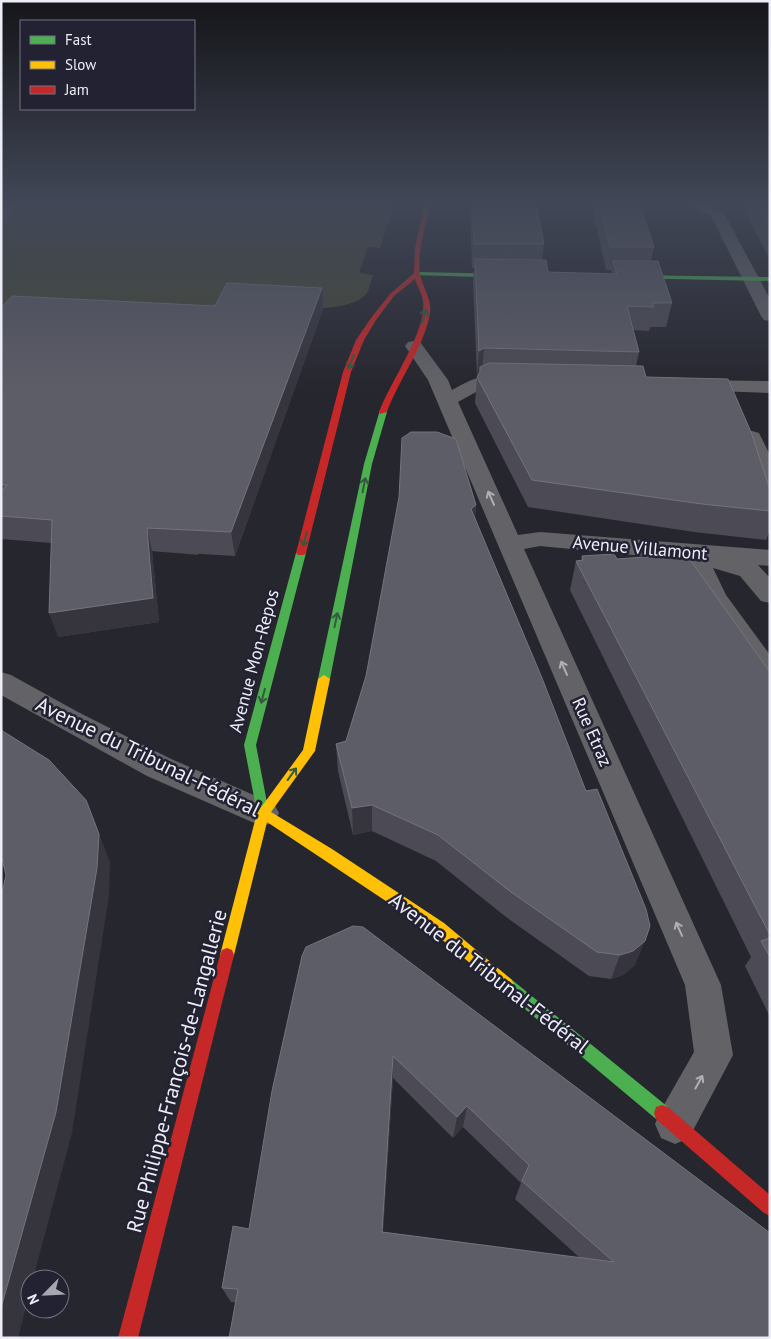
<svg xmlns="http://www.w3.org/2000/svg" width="771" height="1339" font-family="'PT Sans',sans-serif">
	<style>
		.green { fill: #454938 }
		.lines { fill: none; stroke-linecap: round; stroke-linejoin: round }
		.street { fill: #636367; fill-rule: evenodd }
		.fast { fill: #4caf50; fill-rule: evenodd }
		.slow { fill: #ffc107; fill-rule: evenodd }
		.jam { fill: #c62828; fill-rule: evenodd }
		.wall { fill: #4c4b55; fill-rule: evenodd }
		.shaded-wall { fill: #36353e }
		.building { fill: #5d5d67; stroke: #74737e; fill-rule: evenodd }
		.oneway { stroke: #335a3e }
		.oneway2 { stroke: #afafb7 }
		.labels { text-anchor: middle; stroke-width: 5; stroke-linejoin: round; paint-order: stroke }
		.street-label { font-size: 18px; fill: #ededf8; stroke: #232232 }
		.near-street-label { font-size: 21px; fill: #ededf8; stroke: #232232 }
	</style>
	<rect width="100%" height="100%" fill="#26262e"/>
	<path class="green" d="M1 202H395L380 248 368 247 359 273 373 275C371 280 370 288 367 293 349 318 258 306 230 304L208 531 198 555 1 538Z"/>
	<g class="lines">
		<g class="street">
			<path d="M7 202H21L6 222 1 223V209Z"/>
			<path d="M691 202C703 202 716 204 724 213L770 299V321L764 320 761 316 711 216 694 208Z"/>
			<path d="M414 341 420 342 448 380 452 390C477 376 491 371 520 378L523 382 520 386 513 388 485 387 458 402 518 535 540 532 770 550V566L758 565 770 578V603L761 601 740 576 713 568 726 595 770 655V686L760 683 702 598 685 560 540 546 524 549 721 985 733 1055 689 1138 675 1144 661 1138 655 1124 661 1110 694 1052 685 985 428 380 405 346 408 342Z"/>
			<path d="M694 380 770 381V393L687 390 684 386 687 382Z"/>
			<path d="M752 431 759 433 770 455V490L762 488 759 483 742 437 745 433Z"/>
			<path d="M1 672 11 675 78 712 169 758 274 804 279 813 274 822 263 826 252 822 147 776 1 695Z"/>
		</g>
		<g class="fast">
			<path d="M417 272 510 274 513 276 510 278 415 275V273Z"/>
			<path d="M626 275 770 277V281L624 278V276Z"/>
			<path d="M380 410 387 412 372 464 330 679 324 683 318 679 364 464Z"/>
			<path d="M301 550 306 553 256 745 269 813 268 817 263 818 258 817 257 813 244 745 296 553Z"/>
			<path d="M506 977 511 979 668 1107 670 1113 668 1119 662 1121 656 1119 501 989 498 984 501 979Z"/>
		</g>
		<path class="slow" d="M324 675 330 679 315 751 271 812 332 849 444 923 511 979 514 984 511 989 506 991 501 989 434 933 267 822 234 955 232 960 227 962 222 960 220 955 257 813 303 750 318 679Z"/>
		<g class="jam">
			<path d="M425 202H431C426 225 417 250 420 274 423 289 432 298 430 314 423 349 399 379 387 412L380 414 379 412C390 382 427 331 423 301 422 293 417 286 415 279L394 296 376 320 364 340 351 372 306 553 304 555H298L296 553 343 372 356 340 371 318 390 294 414 273 415 248Z"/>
			<path d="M227 948 232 950 234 955 138 1338H118L220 955 222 950Z"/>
			<path d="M662 1105 668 1107 770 1195V1216L764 1213 656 1119 654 1113 656 1107Z"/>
		</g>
	</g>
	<g class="wall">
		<path d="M470 202H536L544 244 542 260 548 272 611 274 612 270H606L591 202H639L654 247 651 261 672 303 666 327H650L649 331 633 330 639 352 636 366 646 377 770 490V530L766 540 694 532 528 507 475 403 477 377 478 375 477 376 473 282 474 268H472Z"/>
		<path d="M740 202H770V260Z"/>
		<path d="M322 288 323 309 235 556 152 551 159 622 58 637 52 543 1 539V308L215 306Z"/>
		<path d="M476 505 475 517 635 965 623 975 611 979 589 976 506 917 436 861 372 831 353 835 338 771 336 744 346 741 366 676Z"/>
		<path d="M582 556 617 559 770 672V1017L745 966 751 957 570 590 576 561H581Z"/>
		<path d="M302 956 770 1338 231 1302 222 1288 249 1229ZM393 1078 453 1138 463 1127 521 1183 515 1199 580 1258 383 1232Z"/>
	</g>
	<g class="shaded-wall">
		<path d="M322 288 323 309 235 556 231 532Z"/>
		<path d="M484 348 482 373 480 367 479 375 477 376 479 351Z"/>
		<path d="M476 505 473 532 471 509Z"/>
		<path d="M147 528 152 551 159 622 58 637 49 613Z"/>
		<path d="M86 800 110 862 109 896 72 1133 33 1279H30V1292L18 1338H1V1308Z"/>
		<path d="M372 805V831L353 835 352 808Z"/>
		<path d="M645 941 635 965 623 975 611 979 620 955Z"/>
		<path d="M393 1056V1078L382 1248V1232Z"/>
		<path d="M467 1106 463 1127 453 1138 457 1117Z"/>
	</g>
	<g class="building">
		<path d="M472 202H536L544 244H474Z"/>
		<path d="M599 202H639L654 247H610Z"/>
		<path d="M757 202H770V225Z"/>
		<path d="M475 259 546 260 548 272 617 274 613 261H658L672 303H652L654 307 627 306 639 352 484 348 479 351Z"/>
		<path d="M227 283 322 288 231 532 147 528 153 598 49 613 52 520 1 516V492L7 485H1V308L12 296 215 306Z"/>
		<path d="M489 363 643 366 646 377 728 379 751 432 770 490V511L702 504 532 480 477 377 480 372V367Z"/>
		<path d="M411 432H437L456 439 476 505 471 509 542 678 586 791 597 789 646 909 650 926 645 941 633 951 620 955 597 952 511 892 438 835 372 805 352 808 336 744 346 741 366 676 399 497 402 438Z"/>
		<path d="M614 554 617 559 686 554 770 672V935L576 561 583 560 582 556Z"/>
		<path d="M1 730 49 760 86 800 99 834 97 868 56 1112 1 1308V898L6 875 1 855Z"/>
		<path d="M353 926 363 927 770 1233V1338H229L238 1289 222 1288 233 1226 249 1229 272 1091 302 956 306 947ZM393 1056 457 1117 467 1106 529 1165 522 1181 614 1262 382 1232Z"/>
		<path d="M770 938V957L761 941Z"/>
	</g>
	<defs><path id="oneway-shaft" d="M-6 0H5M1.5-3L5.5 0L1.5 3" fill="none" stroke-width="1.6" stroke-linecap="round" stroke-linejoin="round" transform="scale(1.25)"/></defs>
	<g class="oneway">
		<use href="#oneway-shaft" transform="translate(424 316) rotate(-75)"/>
		<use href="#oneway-shaft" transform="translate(351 362) rotate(112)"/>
		<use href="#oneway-shaft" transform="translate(364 485) rotate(-79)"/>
		<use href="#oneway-shaft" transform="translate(305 539) rotate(105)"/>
		<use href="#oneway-shaft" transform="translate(336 620) rotate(-78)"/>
		<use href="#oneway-shaft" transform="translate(263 696) rotate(105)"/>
		<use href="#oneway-shaft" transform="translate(292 774) rotate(-54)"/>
	</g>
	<g class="oneway2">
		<use href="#oneway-shaft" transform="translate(491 498) rotate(-114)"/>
		<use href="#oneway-shaft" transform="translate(564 668) rotate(-114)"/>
		<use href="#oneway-shaft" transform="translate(679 929) rotate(-114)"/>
		<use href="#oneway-shaft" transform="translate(699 1082) rotate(-61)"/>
	</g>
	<linearGradient id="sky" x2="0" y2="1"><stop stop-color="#151519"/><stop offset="0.52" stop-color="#414757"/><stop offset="1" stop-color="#414757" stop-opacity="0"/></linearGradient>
	<rect width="771" height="390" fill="url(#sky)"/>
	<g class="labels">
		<g class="street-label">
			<text transform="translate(640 548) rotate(5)" y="6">Avenue Villamont</text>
			<text transform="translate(254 661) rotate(-75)" y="6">Avenue Mon-Repos</text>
			<text transform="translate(592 732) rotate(66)" y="6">Rue Etraz</text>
		</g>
		<g class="near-street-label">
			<text transform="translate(148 757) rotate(26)" y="7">Avenue du Tribunal-Fédéral</text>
			<text transform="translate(489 973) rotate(38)" y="7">Avenue du Tribunal-Fédéral</text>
			<text transform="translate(177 1071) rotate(-75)" y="7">Rue Philippe-François-de-Langallerie</text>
		</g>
	</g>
	<rect width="771" height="1339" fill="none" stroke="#ededf8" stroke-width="5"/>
	<rect x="20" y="20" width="175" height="90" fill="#232232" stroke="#747381"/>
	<rect x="30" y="36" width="25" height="8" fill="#4caf50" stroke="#747381"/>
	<text x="65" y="45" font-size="15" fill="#ededf8">Fast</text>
	<rect x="30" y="61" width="25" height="8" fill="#ffc107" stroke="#747381"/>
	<text x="65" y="70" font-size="15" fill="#ededf8">Slow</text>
	<rect x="30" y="86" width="25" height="8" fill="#c62828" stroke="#747381"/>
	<text x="65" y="95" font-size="15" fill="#ededf8">Jam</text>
	<g transform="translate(45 1294) rotate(246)"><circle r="24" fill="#232232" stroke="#747381"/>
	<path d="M0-4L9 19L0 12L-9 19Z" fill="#a7a7b1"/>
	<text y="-8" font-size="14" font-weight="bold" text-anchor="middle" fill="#ededf8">N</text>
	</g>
</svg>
